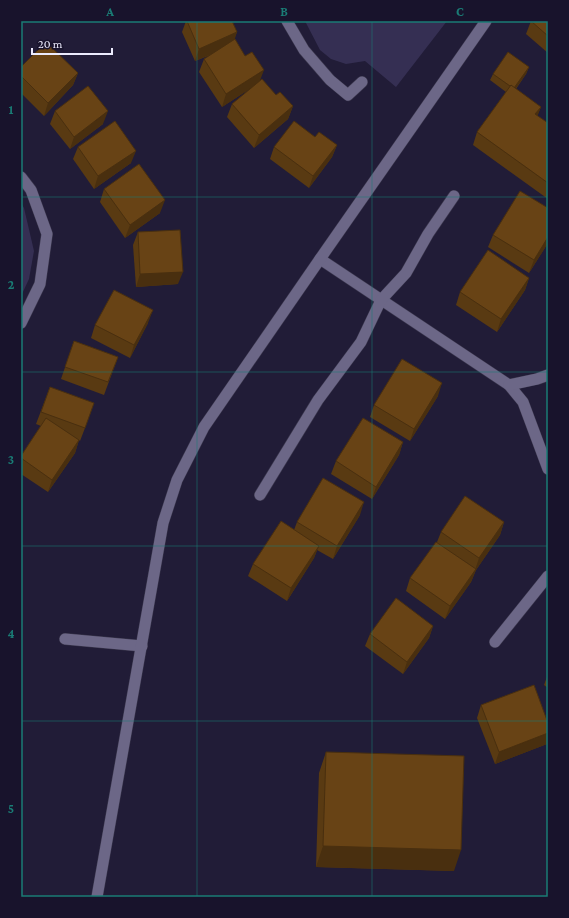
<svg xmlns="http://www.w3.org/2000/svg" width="569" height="918" font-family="'Crimson Pro',serif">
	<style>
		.green { fill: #352f53 }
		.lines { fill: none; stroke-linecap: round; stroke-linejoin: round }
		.service-casing { stroke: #3c384e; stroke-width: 12 }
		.minor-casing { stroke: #3c384e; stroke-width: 12 }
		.service { stroke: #6c6787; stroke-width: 11 }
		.minor { stroke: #6c6787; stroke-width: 11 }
		.wall { fill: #593a12 }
		.shaded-wall { fill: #492f0f }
		.building { fill: #684315; stroke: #492f0f }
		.grid { fill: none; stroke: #1a7c75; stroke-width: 1; stroke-opacity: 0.55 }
		.neatline { fill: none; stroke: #1a7c75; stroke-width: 1.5 }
		.grid-label { font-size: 13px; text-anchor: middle; font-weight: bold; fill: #1a7c75 }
	</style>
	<rect width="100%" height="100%" fill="#211c37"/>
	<g class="green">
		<path d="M305 21H447L396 87 365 61 346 64 331 59 320 50Z"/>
		<path d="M21 203 24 208 34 251 29 279 21 296Z"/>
	</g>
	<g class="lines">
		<defs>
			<path id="service" d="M65 639 142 646"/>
			<g id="minor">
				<path d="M287 21 304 50 330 80 348 95 362 82"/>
				<path d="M21 177 31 190 47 234 40 284 21 323"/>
				<path d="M320 259 509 385 523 402 548 469"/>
				<path d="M509 385 537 379 548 375"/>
				<path d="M260 495 318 400 361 342 381 300 406 273 428 234 454 196"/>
				<path d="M495 642 548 576"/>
				<path d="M97 897 163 523 177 480 204 427 320 259 486 21"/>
			</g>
		</defs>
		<use href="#service" class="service-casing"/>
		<use href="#minor" class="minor-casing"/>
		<use href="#service" class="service"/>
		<use href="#minor" class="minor"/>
	</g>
	<g class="wall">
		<path d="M186 21H232L237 32 234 39 260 80 276 95 293 106 288 119 254 148 227 117 232 104 251 88 222 107 199 72 204 59 213 54 195 61 182 32Z"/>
		<path d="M531 21H548V53L526 34Z"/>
		<path d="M21 67 78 73 73 85 44 116 21 93Z"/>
		<path d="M529 67 526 74 516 89 541 107 537 116 548 123V199L473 145 477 132 506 92 490 80 493 74Z"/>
		<path d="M55 111 103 124 70 149 50 124Z"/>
		<path d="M315 137 337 145 332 157 309 188 270 159 274 147Z"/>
		<path d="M78 147 131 163 94 189 73 159Z"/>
		<path d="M104 189 160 213 125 238 100 202Z"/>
		<path d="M138 232 178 284 136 287 133 245Z"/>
		<path d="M493 235 548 243 529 273 488 247Z"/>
		<path d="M529 278 525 290 497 332 456 305 460 292Z"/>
		<path d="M148 323 130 358 91 338 95 325Z"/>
		<path d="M74 341 118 357 104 395 61 379Z"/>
		<path d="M50 387 85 428 80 441 79 440 75 453 48 492 21 474V456L41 426 36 424Z"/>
		<path d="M438 396 410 441 370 417 374 405Z"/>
		<path d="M403 442 399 455 372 499 331 474 336 461Z"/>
		<path d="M360 515 333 559 317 550 314 558 287 601 248 576 253 564 294 530 297 522Z"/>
		<path d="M504 522 500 535 476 570 471 582 445 619 406 591 410 578 437 542 441 532Z"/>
		<path d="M433 626 429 638 403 674 365 646 370 634Z"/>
		<path d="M548 674V688L544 685Z"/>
		<path d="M481 705 548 723V741L547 744 495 764 477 718Z"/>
		<path d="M326 752 454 871 316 867 319 773Z"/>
	</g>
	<g class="shaded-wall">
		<path d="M237 32 233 45 195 61 199 49Z"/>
		<path d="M529 67 526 74 511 95 514 89Z"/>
		<path d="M264 70 259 83 222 107 226 94Z"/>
		<path d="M78 73 73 85 44 116 48 103Z"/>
		<path d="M293 106 288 119 254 148 259 135Z"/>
		<path d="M541 107 536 120 535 114Z"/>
		<path d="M108 111 103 124 70 149 74 137Z"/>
		<path d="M337 145 332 157 309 188 313 176Z"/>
		<path d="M136 151 131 163 94 189 98 176Z"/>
		<path d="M165 200 160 213 125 238 130 225Z"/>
		<path d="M548 237V243L529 273 534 260Z"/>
		<path d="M183 272 178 284 136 287 140 274Z"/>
		<path d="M529 278 525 290 497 332 501 319Z"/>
		<path d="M153 310 148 323 130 358 134 345Z"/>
		<path d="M442 383 438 396 410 441 414 429Z"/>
		<path d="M79 440 75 453 48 492 52 480Z"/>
		<path d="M403 442 399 455 372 499 376 487Z"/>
		<path d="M364 502 360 515 333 559 337 546Z"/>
		<path d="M504 522 500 535 476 570 471 582 445 619 450 606 475 570 479 558Z"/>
		<path d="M319 546 314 558 287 601 291 588Z"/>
		<path d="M433 626 429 638 403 674 407 662Z"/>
		<path d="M548 733V741L547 744 495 764 499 752Z"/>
		<path d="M323 846 461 850 454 871 316 867Z"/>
	</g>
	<g class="building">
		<path d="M187 21H232L237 32 199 49Z"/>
		<path d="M531 21H548V36Z"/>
		<path d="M235 39 245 56 252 52 264 70 226 94 204 59Z"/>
		<path d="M46 42 78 73 48 103 21 76V67Z"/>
		<path d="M508 52 529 67 514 88 511 85 510 86 493 74Z"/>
		<path d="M262 79 276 95 280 92 293 106 259 135 232 104Z"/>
		<path d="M511 85 541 107 535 114 548 123V183L477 132Z"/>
		<path d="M88 86 108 111 74 137 55 111Z"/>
		<path d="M115 121 136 151 98 176 78 147Z"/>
		<path d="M294 121 315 137 319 132 337 145 313 176 274 147Z"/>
		<path d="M139 164 165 200 130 225 104 189Z"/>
		<path d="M520 191 548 208V237L534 260 493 235Z"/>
		<path d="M180 230 183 272 140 274 138 232Z"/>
		<path d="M488 250 529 278 501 319 460 292Z"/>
		<path d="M114 290 153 310 134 345 95 325Z"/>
		<path d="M74 341 118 357 108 382 65 367Z"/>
		<path d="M402 359 442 383 414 429 374 405Z"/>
		<path d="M50 387 94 403 85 428 41 412Z"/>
		<path d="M46 418 79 440 52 480 21 458V456Z"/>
		<path d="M363 418 403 442 376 487 336 461Z"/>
		<path d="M323 478 364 502 337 546 297 522Z"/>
		<path d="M465 496 504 522 479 558 441 532Z"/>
		<path d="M281 521 319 546 291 588 253 564Z"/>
		<path d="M436 542 476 569 450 606 410 578Z"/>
		<path d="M396 598 433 626 407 662 370 634Z"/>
		<path d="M534 685 548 723V733L499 752 481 705Z"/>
		<path d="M326 752 464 756 461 850 323 846Z"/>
	</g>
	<path class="grid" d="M197 21V897M372 21V897M21 197H548M21 372H548M21 546H548M21 721H548"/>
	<rect width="569" height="918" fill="none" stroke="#18132c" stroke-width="44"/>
	<path d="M32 48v6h80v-6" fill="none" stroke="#ecebfd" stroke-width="2"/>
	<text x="38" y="48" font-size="12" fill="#ecebfd" stroke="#18132c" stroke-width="3" paint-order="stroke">20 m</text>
	<rect x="22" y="22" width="525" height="874" class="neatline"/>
	<g class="grid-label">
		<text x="110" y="16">A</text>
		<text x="284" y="16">B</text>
		<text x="460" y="16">C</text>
		<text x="11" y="114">1</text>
		<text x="11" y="289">2</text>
		<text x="11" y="464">3</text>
		<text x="11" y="638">4</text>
		<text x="11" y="813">5</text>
	</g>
</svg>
